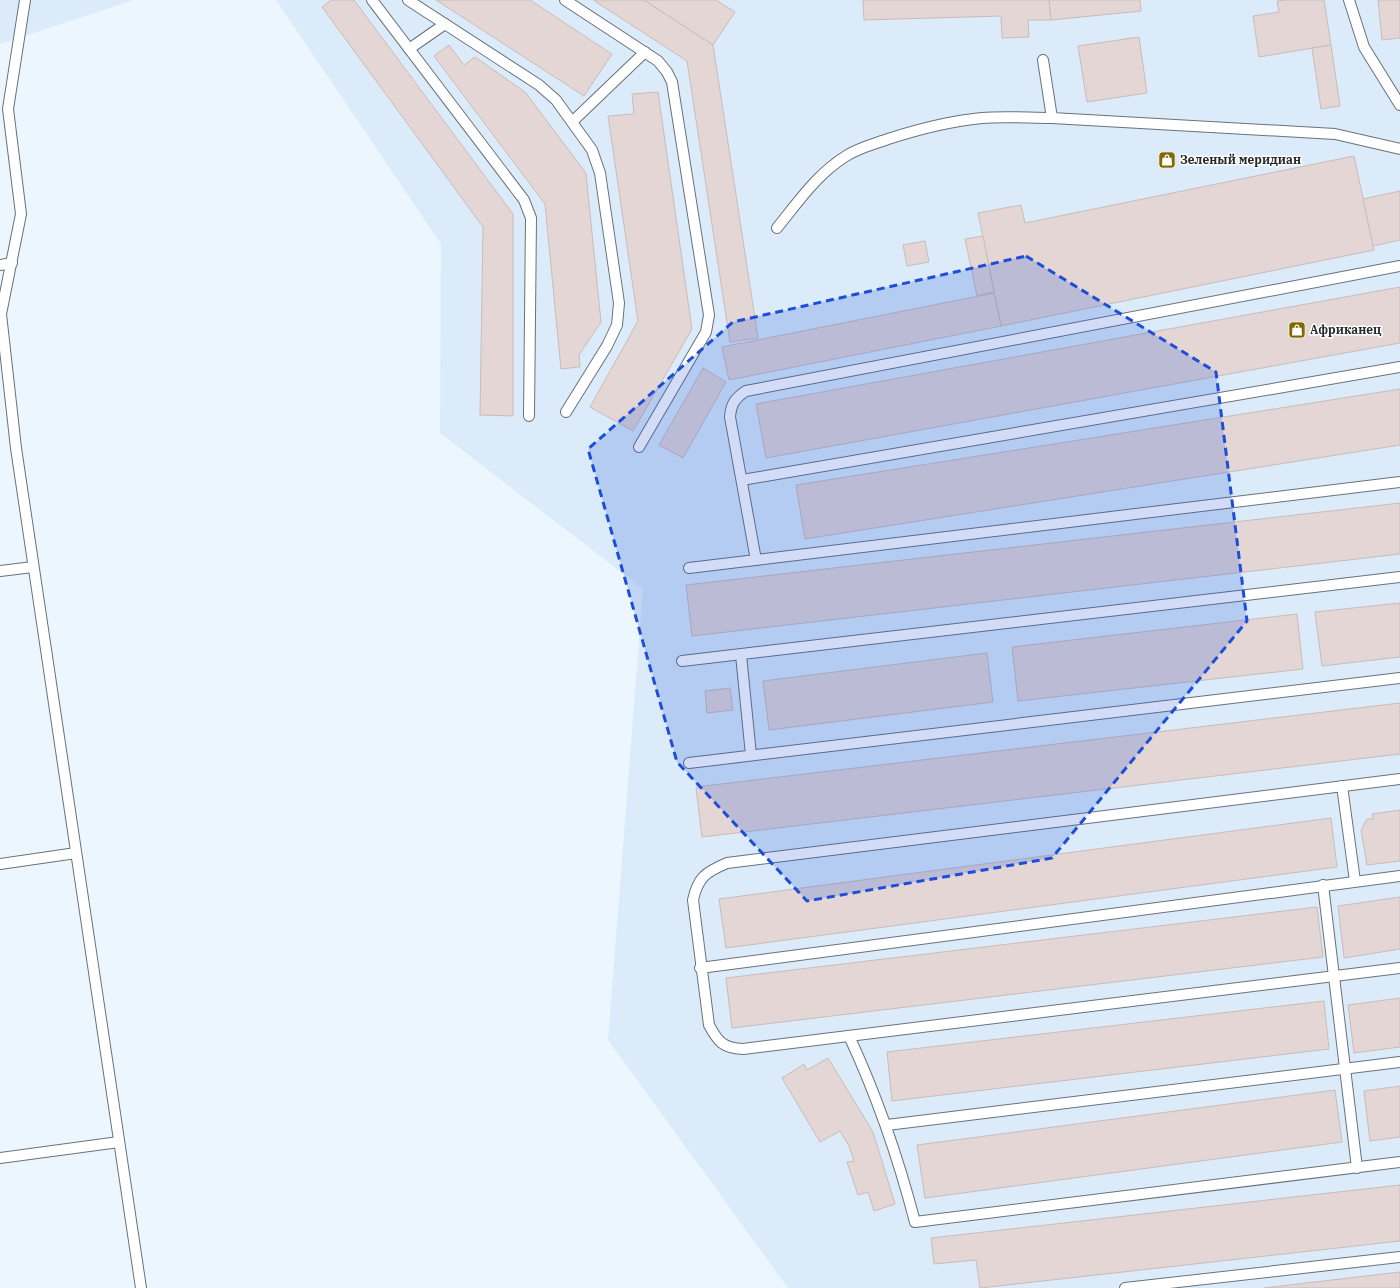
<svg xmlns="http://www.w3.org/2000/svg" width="1400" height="1288" font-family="'IBM Plex Serif',serif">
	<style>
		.built { fill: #dbebf9 }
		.building { fill: #e4d6d5; stroke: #c9bcba }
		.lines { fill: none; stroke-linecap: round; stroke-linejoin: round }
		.service-casing { stroke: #697279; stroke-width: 12 }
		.service { stroke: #fff; stroke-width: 10 }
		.marked { fill: #1d4ed8; fill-opacity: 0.2; stroke: #1d4ed8; stroke-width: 3; stroke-dasharray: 8 5; stroke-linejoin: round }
		.labels { text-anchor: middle; stroke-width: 3; stroke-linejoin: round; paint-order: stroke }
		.poi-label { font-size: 12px; font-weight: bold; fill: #272b2e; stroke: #fff; text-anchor: start }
	</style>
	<rect width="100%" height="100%" fill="#ecf6fe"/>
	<g class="built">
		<path d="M0 0H134L0 44Z"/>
		<path d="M276 0H1400V1288H788L608 1040 643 589 440 433 441 244Z"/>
	</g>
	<g class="building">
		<path d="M331 0H354L513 214V416L480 415 483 227 322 7Z"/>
		<path d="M436 0H530L612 54 584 96Z"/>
		<path d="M593 0H644L713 45 758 338 730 342 687 61Z"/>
		<path d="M644 0H716L735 12 713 45Z"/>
		<path d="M863 0H1049L1051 20H1028L1029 37 1002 38 1001 16 864 20Z"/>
		<path d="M1049 0H1140L1141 11 1051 20Z"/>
		<path d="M1286 0H1324L1331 45 1259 57 1253 16 1279 12 1277 1Z"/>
		<path d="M1378 0H1400V38L1382 40Z"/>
		<path d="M1139 37 1147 93 1087 102 1078 46Z"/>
		<path d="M449 45 464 65 475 57 525 92 586 173 601 322 579 355 580 367 561 369 545 204 434 56Z"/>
		<path d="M1331 45 1340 106 1321 109 1312 48Z"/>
		<path d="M658 92 692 329 633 431 590 407 638 321 608 116 634 114 632 94Z"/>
		<path d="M1354 156 1374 250 1001 326 978 213 1021 205 1025 223Z"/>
		<path d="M1400 191V240L1373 246 1363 199Z"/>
		<path d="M983 236 994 292 977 296 965 239Z"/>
		<path d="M925 241 929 262 907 266 903 245Z"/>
		<path d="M1400 287V343L766 458 756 404Z"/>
		<path d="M994 293 1001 326 729 380 722 347Z"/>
		<path d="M703 368 726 382 683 458 659 445Z"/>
		<path d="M1400 389V445L805 539 796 485Z"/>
		<path d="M1400 503V554L692 636 686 585Z"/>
		<path d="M1400 603V657L1322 666 1315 612Z"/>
		<path d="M1297 614 1303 669 1018 701 1012 647Z"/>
		<path d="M987 653 993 702 769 730 763 681Z"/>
		<path d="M730 688 733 710 707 713 705 691Z"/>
		<path d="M1400 703V754L702 837 696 787Z"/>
		<path d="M1400 810V861L1367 865 1361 830 1367 819H1373L1372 814Z"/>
		<path d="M1331 818 1337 867 726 948 719 899Z"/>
		<path d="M1400 897V949L1344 958 1338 906Z"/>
		<path d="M1317 907 1323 957 732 1028 726 978Z"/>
		<path d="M1400 998V1047L1354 1053 1348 1005Z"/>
		<path d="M1324 1001 1329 1049 892 1101 887 1052Z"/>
		<path d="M828 1058 873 1132 895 1204 874 1211 868 1192 858 1195 847 1162 854 1161 849 1146 840 1131 820 1142 782 1078 804 1064 807 1070Z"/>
		<path d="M1400 1086V1137L1370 1141 1364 1091Z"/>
		<path d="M1335 1090 1342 1142 925 1198 917 1145Z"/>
		<path d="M1400 1185V1241L980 1288 976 1260 934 1264 931 1238Z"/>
		<path d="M1400 1272V1288H1264Z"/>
	</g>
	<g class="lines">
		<defs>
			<g id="service">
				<path d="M25 0 8 109 21 214 1 314 16 448 141 1288"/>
				<path d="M372 0 524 200 531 218 529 416"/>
				<path d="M408 0 539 85 556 100 592 150 600 173 619 303 617 325 607 346 566 412"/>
				<path d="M565 0 658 61 667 72 672 82 709 315 706 332 639 447"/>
				<path d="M1349 0 1364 47 1400 105"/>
				<path d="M409 49 445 24"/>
				<path d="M1043 60 1052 118 1335 134 1400 149"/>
				<path d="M572 122 645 52"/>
				<path d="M777 228C798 202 817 174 846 156 858 148 874 144 888 139 919 129 950 121 982 118 1005 116 1029 118 1052 118"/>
				<path d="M0 265 12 263"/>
				<path d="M742 480 1400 367"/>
				<path d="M756 560 730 417C731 404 735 398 746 391L1400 266"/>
				<path d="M689 568 1400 482"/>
				<path d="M0 571 33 567"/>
				<path d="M741 655 751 755"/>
				<path d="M682 661 1400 577"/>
				<path d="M689 763 1400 678"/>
				<path d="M1400 779 727 863C706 872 698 877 693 900L709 1025C718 1042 723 1048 743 1049L1400 968"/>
				<path d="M1342 786 1355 881"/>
				<path d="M0 864 76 853"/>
				<path d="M1323 885 1357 1168"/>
				<path d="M700 968 1400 876"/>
				<path d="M849 1036C877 1096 898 1157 915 1222L1400 1162"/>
				<path d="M887 1125 1400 1062"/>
				<path d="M0 1158 119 1142"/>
				<path d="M1125 1288 1400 1257"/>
			</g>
		</defs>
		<use href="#service" class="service-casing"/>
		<use href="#service" class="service"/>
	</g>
	<path class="marked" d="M1026 256 1216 372 1247 621 1052 858 807 901 677 762 588 449 733 322Z"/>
	<defs>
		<symbol id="shop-square" viewBox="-11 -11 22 22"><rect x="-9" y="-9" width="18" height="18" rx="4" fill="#826902" stroke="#fff"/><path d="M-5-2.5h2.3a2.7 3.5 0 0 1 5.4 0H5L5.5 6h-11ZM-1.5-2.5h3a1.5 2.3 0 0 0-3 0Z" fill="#fff"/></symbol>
	</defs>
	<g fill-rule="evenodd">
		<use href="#shop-square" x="1157" y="150" width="20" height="20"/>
		<use href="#shop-square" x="1287" y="320" width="20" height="20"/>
	</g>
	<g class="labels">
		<g class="poi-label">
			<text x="1180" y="164">Зеленый меридиан</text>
			<text x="1310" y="334">Африканец</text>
		</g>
	</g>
</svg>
